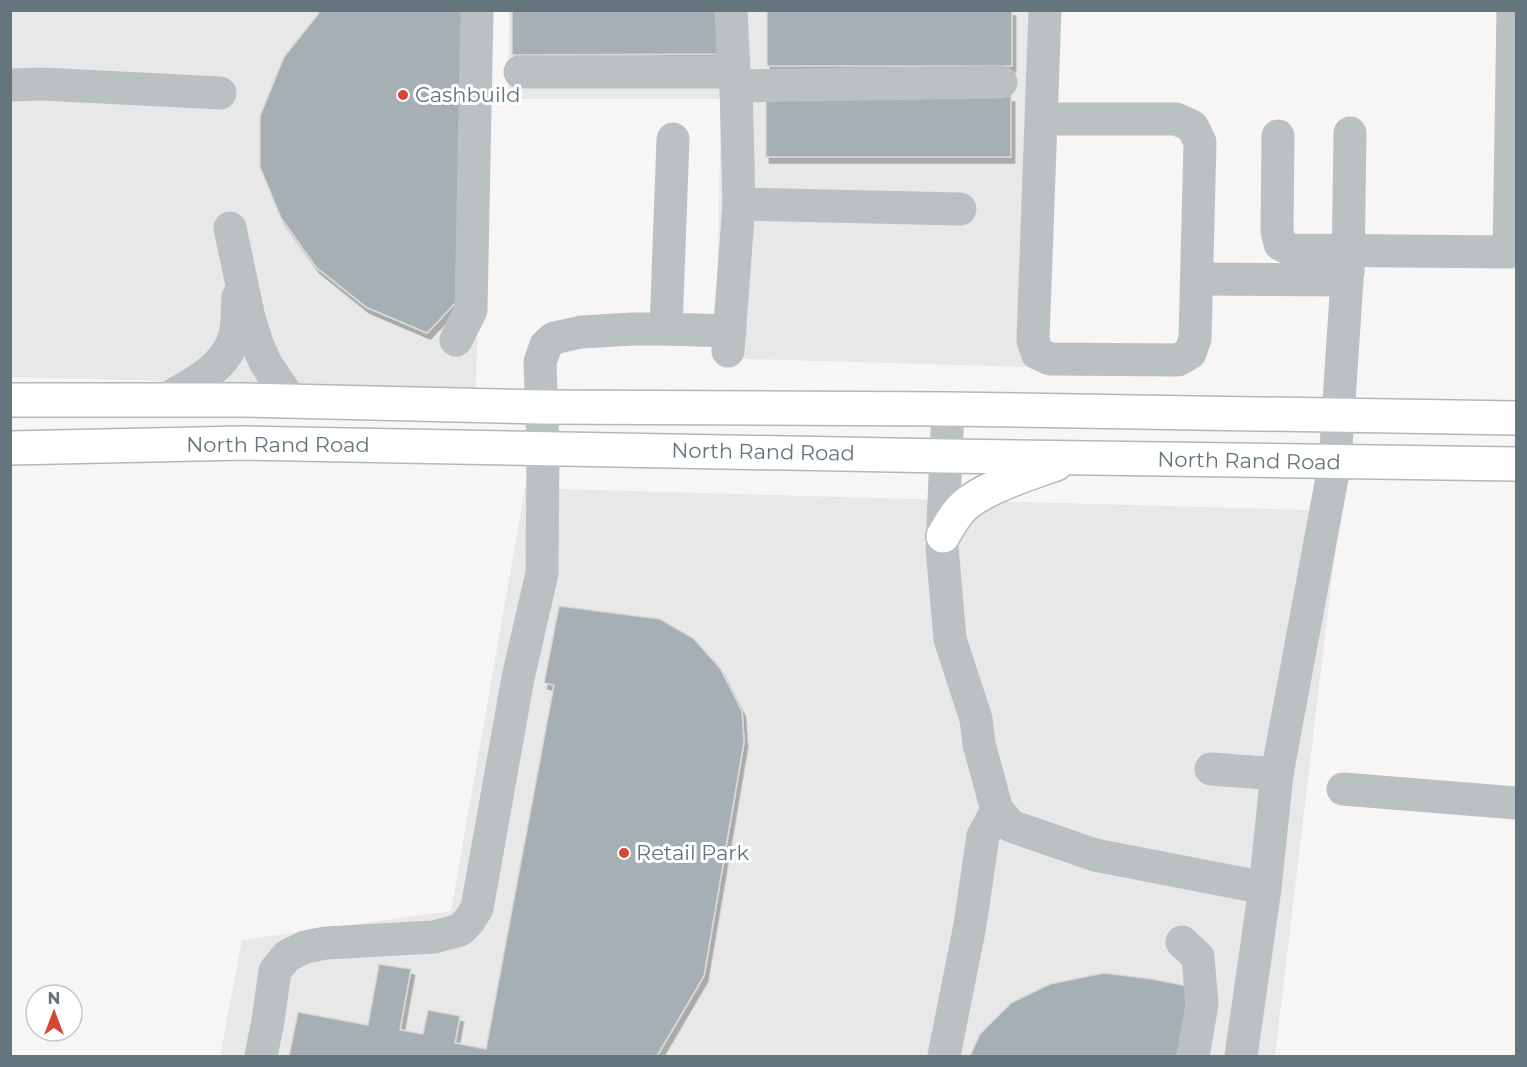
<svg xmlns="http://www.w3.org/2000/svg" width="1527" height="1067" font-family="Montserrat,sans-serif">
	<style>
		.built { fill: #e7e8e7 }
		.building { fill: #a6afb3; stroke: #d8d8d6; stroke-width: 1.5; filter: url(#shadow) }
		.lines { fill: none; stroke-linecap: round; stroke-linejoin: round }
		.major-casing { stroke: #b2b7ba; stroke-width: 36 }
		.minor { stroke: #bbc1c3; stroke-width: 33 }
		.major { stroke: #fff; stroke-width: 33 }
		.poi-dot { fill: #d74533; stroke: #fff; stroke-width: 2 }
		.labels { text-anchor: middle; stroke-width: 6; stroke-linejoin: round; paint-order: stroke }
		.poi-label { font-size: 21px; fill: #64757d; stroke: #fff; text-anchor: start }
		.street-label { font-size: 21px; fill: #64757d; stroke: #fff }
	</style>
	<defs>
		<filter id="shadow"><feDropShadow dx="3.5" dy="6" stdDeviation="0" flood-color="#0004"/></filter>
	</defs>
	<rect width="100%" height="100%" fill="#f7f6f4"/>
	<g class="built">
		<path d="M11 11H486L476 389 11 377Z"/>
		<path d="M509 11H1029L1028 367 716 358 721 99H508Z"/>
		<path d="M525 488 1340 511 1275 1056H220L242 940 451 911Z"/>
	</g>
	<g class="building">
		<path d="M319 10H465L462 296 427 333 366 307 316 267 281 218 260 167V116L284 57 319 13Z"/>
		<path d="M512 10H718V54L512 55Z"/>
		<rect x="767" y="10" width="245" height="56"/>
		<rect x="766" y="96" width="245" height="61"/>
		<path d="M559 606 660 619 693 638 720 668 742 711 744 742 704 976 657 1056H289L298 1012 368 1025 379 964 411 969 400 1030 423 1034 428 1010 460 1016 455 1043 486 1049 554 685 544 683Z"/>
		<path d="M1104 973 1152 979 1192 987 1177 1056H970L980 1034 1011 1003 1050 984Z"/>
	</g>
	<g class="lines">
		<defs>
			<g id="major">
				<path d="M10 400H243L542 407 948 409 1516 418"/>
				<path d="M10 448 243 443 946 456 1516 464"/>
				<path d="M943 536C949 526 954 516 962 508 980 489 1030 473 1056 464"/>
			</g>
		</defs>
		<use href="#major" class="major-casing"/>
		<g class="minor">
			<path d="M520 72H734"/>
			<path d="M10 85 42 84 220 93"/>
			<path d="M736 86 1001 82"/>
			<path d="M1041 119H1176L1192 126 1200 142 1195 339 1190 353 1178 360 1050 359 1037 353 1033 340 1045 10"/>
			<path d="M1278 136 1277 231 1280 244 1291 250 1509 252 1513 10"/>
			<path d="M739 204 960 209"/>
			<path d="M230 228 249 318 258 346 266 364 291 401"/>
			<path d="M1348 272 1350 133"/>
			<path d="M1197 279 1347 280 1335 462 1277 774 1265 888 1241 1056"/>
			<path d="M666 329 730 331"/>
			<path d="M456 340 471 310 477 10"/>
			<path d="M728 351 739 204 736 86 734 72 731 10"/>
			<path d="M164 400C191 385 227 368 235 335 238 323 237 309 238 297"/>
			<path d="M948 409 942 547 950 639 976 719 979 744 997 810 1011 826 1095 855 1265 888"/>
			<path d="M1211 769 1277 774"/>
			<path d="M1343 789 1516 803"/>
			<path d="M1182 942 1198 957 1202 1004 1193 1056"/>
			<path d="M261 1056 268 1021 275 971 287 956 305 947 326 943 434 937 460 930 469 921 477 908 518 678 542 573 543 448 540 362 546 345 554 338 581 332 633 329H666L673 139"/>
			<path d="M944 1056 970 925 983 836 997 810"/>
		</g>
		<use href="#major" class="major"/>
	</g>
	<g class="poi-dot">
		<circle cx="403" cy="95" r="6"/>
		<circle cx="624" cy="853" r="6"/>
	</g>
	<g class="labels">
		<g class="poi-label">
			<text x="415" y="102">Cashbuild</text>
			<text x="636" y="860">Retail Park</text>
		</g>
		<g class="street-label">
			<text x="278" y="452">North Rand Road</text>
			<text transform="translate(763 452) rotate(1)" y="7">North Rand Road</text>
			<text transform="translate(1249 461) rotate(1)" y="7">North Rand Road</text>
		</g>
	</g>
	<rect width="1527" height="1067" fill="none" stroke="#64757d" stroke-width="24"/>
	<g transform="translate(54 1013)"><circle r="28" fill="#ffffff" stroke="#c1c8cb" stroke-width="1.5"/>
	<path d="M0-4.5L10 22L0 15L-10 22Z" fill="#d74533"/>
	<text y="-9" font-size="16" font-weight="bold" text-anchor="middle" fill="#64757d">N</text>
	</g>
</svg>
